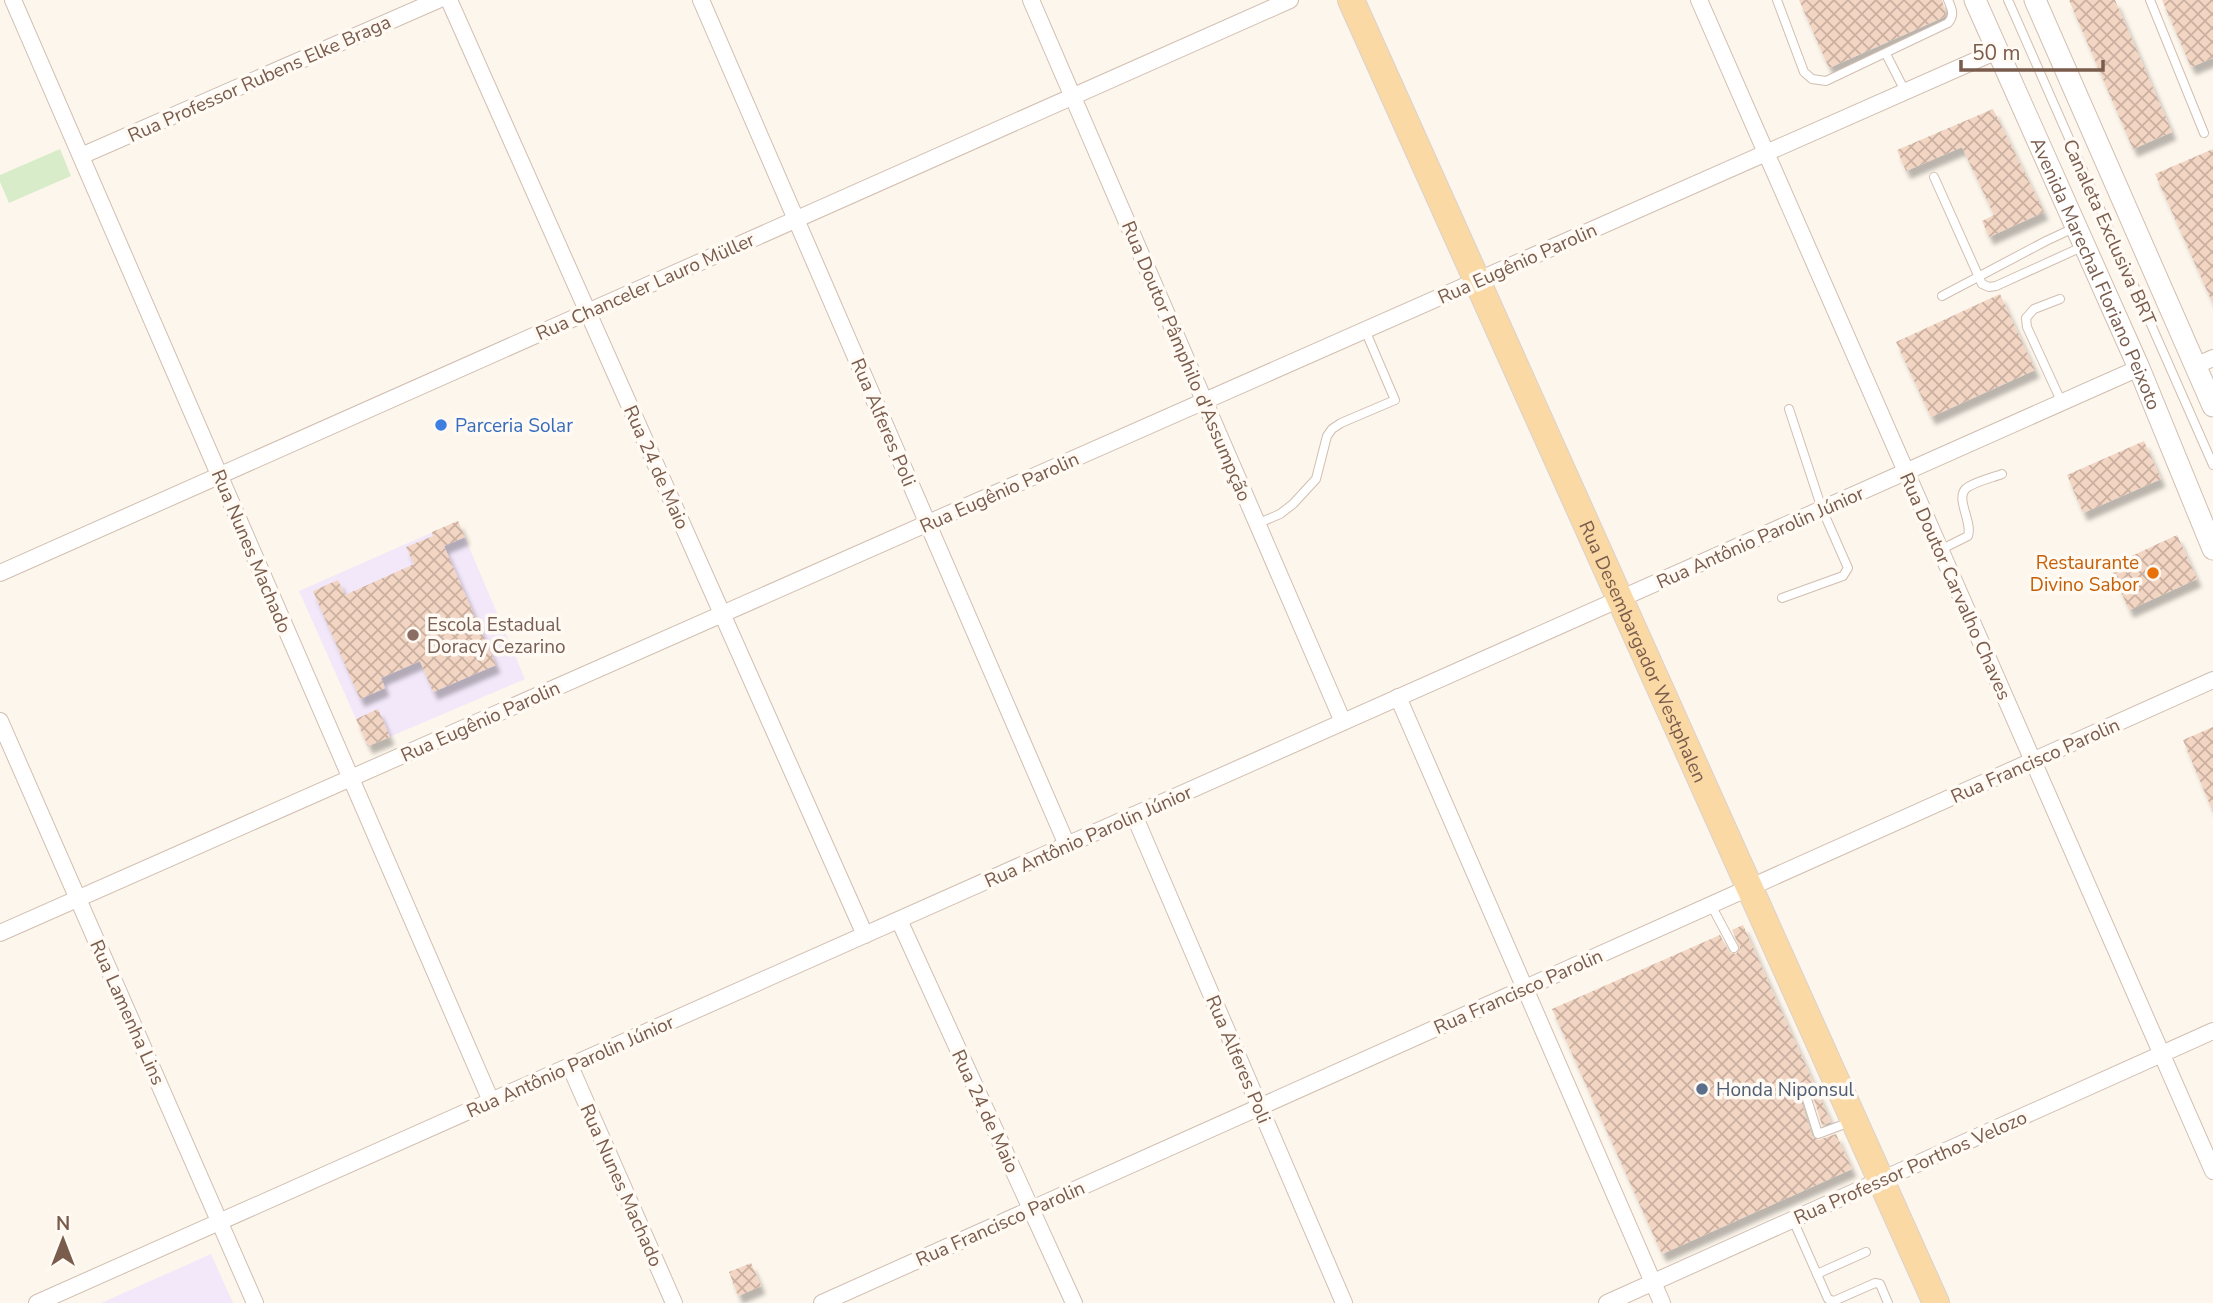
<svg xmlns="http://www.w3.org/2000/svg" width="2213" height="1303" font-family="'Nunito Sans',sans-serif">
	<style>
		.education { fill: #f3e8fa }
		.park { fill: #d8ecc9 }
		.building { fill: url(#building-cross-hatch); filter: url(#shadow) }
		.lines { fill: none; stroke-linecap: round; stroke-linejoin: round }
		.service-casing { stroke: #d1beb0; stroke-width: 10 }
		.minor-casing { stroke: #d1beb0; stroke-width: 18 }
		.tertiary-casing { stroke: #d1beb0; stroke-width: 23 }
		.primary-casing { stroke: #dad1cd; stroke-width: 28 }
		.service { stroke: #fff; stroke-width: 8 }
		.minor { stroke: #fff; stroke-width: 16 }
		.tertiary { stroke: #fff; stroke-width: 21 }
		.primary { stroke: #fbd9a5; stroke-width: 26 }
		.shop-dot { fill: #3f7fe0; stroke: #fffaf3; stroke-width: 2.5 }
		.food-dot { fill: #e8710a; stroke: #fffaf3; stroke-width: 2.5 }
		.education-dot { fill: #8d6e63; stroke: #fffaf3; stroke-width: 2.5 }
		.service-dot { fill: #5c6f8a; stroke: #fffaf3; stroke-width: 2.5 }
		.labels { text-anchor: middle; stroke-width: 7; stroke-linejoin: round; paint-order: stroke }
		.street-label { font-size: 19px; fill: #7a5c4d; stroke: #fffaf3 }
		.shop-label { font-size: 19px; fill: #366cbe; stroke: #fffaf3; text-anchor: start }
		.food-label { font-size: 19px; fill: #c56008; stroke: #fffaf3; text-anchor: end }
		.education-label { font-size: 19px; fill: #785e54; stroke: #fffaf3; text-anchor: start }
		.service-label { font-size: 19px; fill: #4e5e75; stroke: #fffaf3; text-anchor: start }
	</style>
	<defs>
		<pattern id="building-cross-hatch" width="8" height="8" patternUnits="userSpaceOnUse" patternTransform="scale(1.75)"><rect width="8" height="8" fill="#f3d5c3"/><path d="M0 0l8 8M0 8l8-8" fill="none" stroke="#cab0a1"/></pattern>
		<filter id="shadow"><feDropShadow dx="4.5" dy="8" stdDeviation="2" flood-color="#0004"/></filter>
	</defs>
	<rect width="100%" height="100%" fill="#fdf6ec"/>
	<g class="education">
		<path d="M458 521 525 679 368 746 299 591Z"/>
		<path d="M211 1254 233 1303H101Z"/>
	</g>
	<path class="park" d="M60 149 71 176 9 203 0 182V175Z"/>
	<g class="building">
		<path d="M1799 0H1942L1946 14 1944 17 1829 68Z"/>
		<path d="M2069 0H2115L2172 132 2133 149Z"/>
		<path d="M2162 0H2213V58L2191 67Z"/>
		<path d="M1993 109 2044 212 1989 237 1982 221 1994 215 1962 147 1906 171 1897 150Z"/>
		<path d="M2213 149V304L2155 174Z"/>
		<path d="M2000 294 2035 370 1931 417 1896 342Z"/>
		<path d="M2144 441 2161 479 2083 513 2067 475Z"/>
		<path d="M458 521 465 537 444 546 496 665 433 692 420 661 381 678 385 688 360 699 313 591 338 580 345 595 414 564 406 547 433 536 432 532Z"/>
		<path d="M2177 535 2197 579 2129 610 2110 566Z"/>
		<path d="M378 709 390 737 368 746 356 719Z"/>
		<path d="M2213 727V812L2183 740Z"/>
		<path d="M1743 925 1831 1122 1822 1125 1812 1093 1807 1090 1802 1091 1800 1098 1812 1136 1818 1140 1836 1134 1852 1169 1662 1254 1552 1009 1720 935 1729 952 1736 954 1740 948 1732 930Z"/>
		<path d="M751 1263 761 1286 738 1296 729 1272Z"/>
	</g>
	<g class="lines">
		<defs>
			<g id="service">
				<path d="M1777 0 1804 72 1812 79 1826 81 1948 23C1955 15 1952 9 1948 0"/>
				<path d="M2008 0 2213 465"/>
				<path d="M2150 0 2204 133"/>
				<path d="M1886 54 1905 91"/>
				<path d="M1934 177 1982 284 1989 287 1996 286 2084 246"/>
				<path d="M1942 296 2046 241 2076 227"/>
				<path d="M2060 299 2034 309 2026 318 2027 327 2062 403"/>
				<path d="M1257 524 1280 514 1293 504 1316 479 1327 436 1332 429 1341 423 1395 400 1365 330"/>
				<path d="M1940 550 1968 536C1973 521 1953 496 1968 487 1978 481 1991 478 2002 474"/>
				<path d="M1782 598 1843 576 1848 568 1822 509 1789 409"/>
				<path d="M1711 905 1734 948"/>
				<path d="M1806 1096 1818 1134 1850 1122"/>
				<path d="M1793 1220 1828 1299 1834 1301 1875 1283 1880 1284 1888 1303"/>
				<path d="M1817 1274 1866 1252"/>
			</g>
			<g id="minor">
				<path d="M13 0 491 1101"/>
				<path d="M449 0 865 935"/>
				<path d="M701 0 1067 845"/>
				<path d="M1031 0 1343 722"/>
				<path d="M1699 0 2213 1171"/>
				<path d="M81 156 438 0"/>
				<path d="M2195 366 2213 358"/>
				<path d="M0 573 1290 0"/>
				<path d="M1398 697 1662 1303"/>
				<path d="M0 721 255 1303"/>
				<path d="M1134 815 1344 1303"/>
				<path d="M899 920 1074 1303"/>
				<path d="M0 933 1997 51"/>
				<path d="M570 1066 674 1303"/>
				<path d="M37 1303 2139 368"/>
				<path d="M822 1303 2213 680"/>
				<path d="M1607 1303 2213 1031"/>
			</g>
			<g id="tertiary">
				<path id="s1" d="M1975 0 2139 368 2213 549"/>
				<path d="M2035 0 2213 406"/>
			</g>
			<g id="primary">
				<path id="s2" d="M1351 0 1936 1303"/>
			</g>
		</defs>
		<use href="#service" class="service-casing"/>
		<use href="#minor" class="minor-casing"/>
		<use href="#tertiary" class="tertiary-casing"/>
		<use href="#primary" class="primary-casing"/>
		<use href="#service" class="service"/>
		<use href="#minor" class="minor"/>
		<use href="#tertiary" class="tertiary"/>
		<use href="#primary" class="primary"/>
	</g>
	<circle class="shop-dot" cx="441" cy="425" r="7"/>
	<circle class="food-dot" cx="2153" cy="573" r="7"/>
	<circle class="education-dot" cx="413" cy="635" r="7"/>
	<circle class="service-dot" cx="1702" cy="1089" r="7"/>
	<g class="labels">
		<g class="street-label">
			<text transform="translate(259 78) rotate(-24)" y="7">Rua Professor Rubens Elke Braga</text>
			<text transform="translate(2110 232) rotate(66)" y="7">Canaleta Exclusiva BRT</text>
			<text transform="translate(1517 263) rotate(-24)" y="7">Rua Eugênio Parolin</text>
			<text dy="7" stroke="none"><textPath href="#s1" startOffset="299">Avenida Marechal Floriano Peixoto</textPath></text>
			<text transform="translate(645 286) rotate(-24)" y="7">Rua Chanceler Lauro Müller</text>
			<text transform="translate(1187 361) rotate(67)" y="7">Rua Doutor Pâmphilo d'Assumpção</text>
			<text transform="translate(884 422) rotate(67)" y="7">Rua Alferes Poli</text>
			<text transform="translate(657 467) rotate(66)" y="7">Rua 24 de Maio</text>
			<text transform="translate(999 492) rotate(-24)" y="7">Rua Eugênio Parolin</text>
			<text transform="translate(1760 537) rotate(-24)" y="7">Rua Antônio Parolin Júnior</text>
			<text transform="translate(252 551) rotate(67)" y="7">Rua Nunes Machado</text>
			<text transform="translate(1956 586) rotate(66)" y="7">Rua Doutor Carvalho Chaves</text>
			<text dy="7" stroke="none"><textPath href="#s2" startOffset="714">Rua Desembargador Westphalen</textPath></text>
			<text transform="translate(480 721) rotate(-24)" y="7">Rua Eugênio Parolin</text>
			<text transform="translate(2035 760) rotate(-24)" y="7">Rua Francisco Parolin</text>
			<text transform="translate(1088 836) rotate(-24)" y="7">Rua Antônio Parolin Júnior</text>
			<text transform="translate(1518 991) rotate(-24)" y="7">Rua Francisco Parolin</text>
			<text transform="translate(128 1012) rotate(66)" y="7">Rua Lamenha Lins</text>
			<text transform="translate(1239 1059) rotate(67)" y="7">Rua Alferes Poli</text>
			<text transform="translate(570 1066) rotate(-24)" y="7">Rua Antônio Parolin Júnior</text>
			<text transform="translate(986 1111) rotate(65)" y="7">Rua 24 de Maio</text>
			<text transform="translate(1910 1167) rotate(-24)" y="7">Rua Professor Porthos Velozo</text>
			<text transform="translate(622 1185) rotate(66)" y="7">Rua Nunes Machado</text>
			<text transform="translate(1000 1223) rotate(-24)" y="7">Rua Francisco Parolin</text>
		</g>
		<g class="shop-label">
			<text x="455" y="432">Parceria Solar</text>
		</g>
		<g class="food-label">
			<text x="2139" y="569">Restaurante<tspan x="2139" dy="22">Divino Sabor</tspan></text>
		</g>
		<g class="education-label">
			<text x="427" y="631">Escola Estadual<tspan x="427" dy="22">Doracy Cezarino</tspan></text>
		</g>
		<g class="service-label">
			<text x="1716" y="1096">Honda Niponsul</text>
		</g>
	</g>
	<g transform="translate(63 1240)" stroke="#fffaf3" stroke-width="5" paint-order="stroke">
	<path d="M0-5L12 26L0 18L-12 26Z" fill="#7a5c4d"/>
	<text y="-10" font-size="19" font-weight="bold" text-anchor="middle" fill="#7a5c4d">N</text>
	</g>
	<path d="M1961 60v10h142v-10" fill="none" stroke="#7a5c4d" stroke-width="3.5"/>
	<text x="1972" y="60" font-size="21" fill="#7a5c4d" stroke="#fffaf3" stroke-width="5" paint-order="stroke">50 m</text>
</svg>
